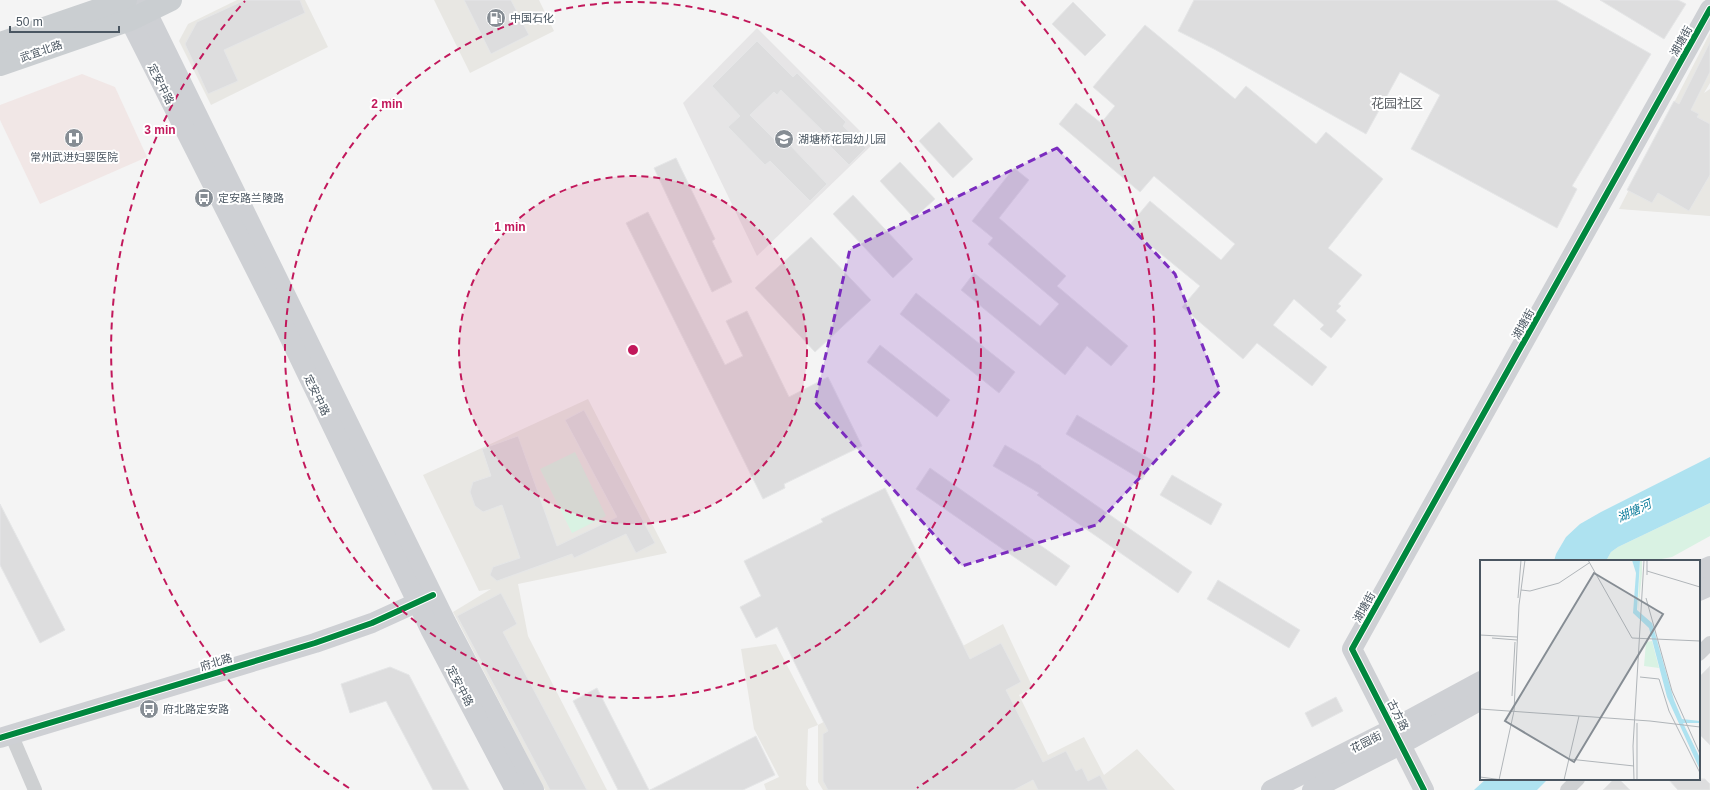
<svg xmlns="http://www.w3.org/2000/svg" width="1710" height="790" font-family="Helvetica,'Noto Sans SC',sans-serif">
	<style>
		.commercial { fill: #e8e7e3 }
		.education { fill: #e6e5e6 }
		.medical { fill: #f1e7e6 }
		.green { fill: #d9f2e3 }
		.water { fill: #aee2f0 }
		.building { fill: #ddddde; stroke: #e5e6e7 }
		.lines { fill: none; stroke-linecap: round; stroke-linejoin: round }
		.street { stroke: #ced0d2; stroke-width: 14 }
		.secondary { stroke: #ced0d4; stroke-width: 20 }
		.primary { stroke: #caced1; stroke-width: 22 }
		.cycleway-casing { stroke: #fff; stroke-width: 8 }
		.cycleway { stroke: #00873e; stroke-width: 6 }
		.marked { fill: #7b2cbf; fill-opacity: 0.2; stroke: #7b2cbf; stroke-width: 3; stroke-dasharray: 8 5; stroke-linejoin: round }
		.ring { fill: none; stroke: #c2185b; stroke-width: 2; stroke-dasharray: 7 5 }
		.labels { text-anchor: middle; stroke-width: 4; stroke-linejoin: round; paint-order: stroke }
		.poi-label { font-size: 11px; fill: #4a5661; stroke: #fff; text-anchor: start }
		.street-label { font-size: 11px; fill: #4a5661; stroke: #fff }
		.water-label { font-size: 12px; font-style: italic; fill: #0c7c9b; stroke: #fff }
		.quarter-label { font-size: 13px; fill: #5f6368; stroke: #fff }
		.inset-road { fill: none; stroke: #b0b5b9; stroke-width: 1 }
		.view { fill: #868d94; fill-opacity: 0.15; stroke: #868d94; stroke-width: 2 }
		.inset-edge { fill: none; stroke: #4a5661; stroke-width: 2 }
		.centre { fill: #c2185b; stroke: #fff; stroke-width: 2 }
		.ring-label { font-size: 12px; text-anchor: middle; font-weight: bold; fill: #c2185b; stroke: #fff; stroke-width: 4; stroke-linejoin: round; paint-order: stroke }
	</style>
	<rect width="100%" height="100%" fill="#f4f4f4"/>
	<g class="commercial">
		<path d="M237 0H305L328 47 211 105 179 41 188 24Z"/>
		<path d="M434 0H539L554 31 470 73Z"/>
		<path d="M1710 33V83L1704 93 1710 89V216L1619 209Z"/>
		<path d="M588 399 667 553 518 584 528 636 607 790H545L453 612 491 589 479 591 423 475Z"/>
		<path d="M1003 624 1033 688 1019 695 1048 755 1084 737 1104 775 1137 749 1175 790H823L818 782V725L808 729 806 785 809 790H766L764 784 779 777 754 729 741 649 776 644 818 725Z"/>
	</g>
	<path class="education" d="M757 28 873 144 757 256 683 103Z"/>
	<path class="medical" d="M82 74 115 87 147 157 40 204 0 120V105Z"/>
	<g class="green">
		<path d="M575 452 606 516 572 533 540 469Z"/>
		<path d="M1710 503V536L1672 557 1651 561H1606L1611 552 1618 547Z"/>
	</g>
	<g class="water">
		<path d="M1710 457V503L1618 547 1611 552 1606 561H1554L1556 554 1566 537 1580 524 1601 512Z"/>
		<path d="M1486 779H1548L1537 790H1474Z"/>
	</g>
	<g class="building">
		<path d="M245 0H300L305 13 224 50 238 81 208 94 185 44 197 22Z"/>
		<path d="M464 0H511L529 35 491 54Z"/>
		<path d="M1194 0H1556L1651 54 1572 186 1577 189 1557 228 1411 149 1440 95 1400 72 1366 134 1214 49 1178 31Z"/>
		<path d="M1600 0H1678L1686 4 1664 39Z"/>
		<path d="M1073 2 1106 35 1085 56 1052 24Z"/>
		<path d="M1145 25 1235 99 1246 86 1316 144 1326 132 1383 179 1328 248 1362 275 1338 304 1341 306 1336 311 1346 320 1331 338 1320 329 1324 325 1294 299 1273 325 1327 367 1312 386 1257 343 1243 359 1182 307 1200 286 1128 227 1150 201 1221 260 1235 244 1154 176 1140 192 1059 124 1076 103 1101 123 1115 106 1093 87Z"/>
		<path d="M757 41 793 77 797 73 846 122 843 126 866 148 849 165 826 142 830 138 781 90 777 95 774 92 750 115 783 148 788 143 827 184 810 201 770 161 765 165 728 127 740 116 712 86Z"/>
		<path d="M1710 42V72L1691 110 1699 114 1697 117 1710 124V175L1689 211 1658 193 1652 203 1627 190 1674 101 1679 104Z"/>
		<path d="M939 122 973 159 953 178 919 141Z"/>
		<path d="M676 158 715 239 712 241 732 282 712 292 654 168Z"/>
		<path d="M900 162 935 199 914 218 880 181Z"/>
		<path d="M1014 168 1029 180 999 218 1066 276 1057 286 1128 346 1111 366 1087 346 1065 375 961 290 974 273 1040 326 1059 304 988 244 993 238 972 221Z"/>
		<path d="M853 195 913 259 893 278 833 214Z"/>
		<path d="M648 212 725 365 743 356 726 321 747 311 789 397 828 377 862 446 784 484 785 488 763 499 626 223Z"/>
		<path d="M811 237 871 300 815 352 755 288Z"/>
		<path d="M916 293 1015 372 999 393 900 314Z"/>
		<path d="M880 345 950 400 937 417 867 362Z"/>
		<path d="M584 410 655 543 636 553 626 534 574 558 572 554 497 581 490 575 493 567 520 558 502 505 483 512 475 506 470 492 473 482 491 476 482 449 518 436 557 546 617 517 565 420Z"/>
		<path d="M1077 415 1153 461 1142 480 1066 434Z"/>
		<path d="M1005 445 1041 466V467L1192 572 1178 593 1037 495 1039 493 993 466Z"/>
		<path d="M930 468 1070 566 1056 586 916 489Z"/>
		<path d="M1172 475 1222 504 1211 525 1160 495Z"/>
		<path d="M885 488 970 659 1001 643 1021 682 1006 690 1043 762 1066 751 1076 771 1082 768 1088 781 1100 775 1108 790H1038L1033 780 1014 790H828L823 781V734L828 731 777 627 756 638 740 607 761 596 744 561 823 522 821 519Z"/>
		<path d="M0 504 65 630 40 643 0 565Z"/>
		<path d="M1218 580 1300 630 1289 648 1207 599Z"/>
		<path d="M501 593 517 624 503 632 587 790H550L457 616Z"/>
		<path d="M1710 666V745L1699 734V677Z"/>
		<path d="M390 667 409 675 469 790H433L386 701 350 713 341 684Z"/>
		<path d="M597 688 649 790H618L573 701Z"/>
		<path d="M1336 697 1343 711 1312 727 1305 713Z"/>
		<path d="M756 736 775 775 743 790H650Z"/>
		<path d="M1614 779H1619L1630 790H1603Z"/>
		<path d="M1668 779H1705L1710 784V790H1678Z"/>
	</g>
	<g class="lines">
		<g class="street">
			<path d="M1699 654 1710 643"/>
			<path d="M11 734 35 790"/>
			<path d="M1567 790 1578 779"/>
		</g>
		<g class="secondary">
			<path d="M141 0 446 622 534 790"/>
			<path d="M122 5 283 324 430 629 515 790"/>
			<path d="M1699 571 1710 566"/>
			<path d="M1699 591 1710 586"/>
			<path d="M0 738 315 643 372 623 429 597"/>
			<path d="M1271 790 1394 728 1481 681"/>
			<path d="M1312 790 1402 744 1481 700"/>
			<path d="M1424 790 1352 649 1710 9"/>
		</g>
		<g class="primary">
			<path d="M0 43 126 0"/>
			<path d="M0 65 130 20 171 0"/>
		</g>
		<defs>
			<g id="cycleway">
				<path d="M0 738 315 643 372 623 433 595"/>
				<path d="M1424 790 1352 649 1710 9"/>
			</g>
		</defs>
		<use href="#cycleway" class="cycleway-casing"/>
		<use href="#cycleway" class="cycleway"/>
	</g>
	<path class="marked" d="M1057 148 1175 274 1220 391 1096 525 962 566 815 402 850 249Z"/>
	<circle cx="633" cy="350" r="174" fill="#c2185b" fill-opacity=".12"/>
	<g class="ring">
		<circle cx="633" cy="350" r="174"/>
		<circle cx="633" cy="350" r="348"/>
		<path d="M349 788A522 522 0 0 1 245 1M1021 1A522 522 0 0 1 917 788"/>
	</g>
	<defs>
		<symbol id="fuel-disc" viewBox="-11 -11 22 22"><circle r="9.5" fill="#868d94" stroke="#fff"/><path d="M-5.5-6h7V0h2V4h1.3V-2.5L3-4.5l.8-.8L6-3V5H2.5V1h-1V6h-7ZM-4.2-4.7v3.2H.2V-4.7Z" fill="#fff"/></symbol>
		<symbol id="hospital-disc" viewBox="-11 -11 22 22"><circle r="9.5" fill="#868d94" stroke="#fff"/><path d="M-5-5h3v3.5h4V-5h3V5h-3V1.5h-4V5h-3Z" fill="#fff"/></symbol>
		<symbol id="school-disc" viewBox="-11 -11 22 22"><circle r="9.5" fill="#868d94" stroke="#fff"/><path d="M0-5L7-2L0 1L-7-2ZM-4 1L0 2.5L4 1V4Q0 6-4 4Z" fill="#fff"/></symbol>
		<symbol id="bus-disc" viewBox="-11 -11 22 22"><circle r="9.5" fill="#868d94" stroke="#fff"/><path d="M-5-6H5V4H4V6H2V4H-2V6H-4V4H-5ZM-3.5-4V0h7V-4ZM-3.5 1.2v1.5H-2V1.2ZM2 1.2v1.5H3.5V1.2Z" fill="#fff"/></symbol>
	</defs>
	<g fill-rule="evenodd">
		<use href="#fuel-disc" x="485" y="7" width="22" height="22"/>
		<use href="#hospital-disc" x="63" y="127" width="22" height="22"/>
		<use href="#school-disc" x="773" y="128" width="22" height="22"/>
		<use href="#bus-disc" x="193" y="187" width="22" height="22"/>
		<use href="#bus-disc" x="138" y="698" width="22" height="22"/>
	</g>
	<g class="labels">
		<g class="poi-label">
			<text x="510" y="22">中国石化</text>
			<text x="798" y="143">湖塘桥花园幼儿园</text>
			<text x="74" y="161" text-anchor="middle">常州武进妇婴医院</text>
			<text x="218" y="202">定安路兰陵路</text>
			<text x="163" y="713">府北路定安路</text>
		</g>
		<g class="street-label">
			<text transform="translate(1681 41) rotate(-61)" y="4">湖塘街</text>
			<text transform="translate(41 51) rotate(-19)" y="4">武宜北路</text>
			<text transform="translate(161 84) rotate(63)" y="4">定安中路</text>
			<text transform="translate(1523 324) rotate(-61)" y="4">湖塘街</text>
			<text transform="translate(317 395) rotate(64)" y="4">定安中路</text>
			<text transform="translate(1364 607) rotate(-61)" y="4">湖塘街</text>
			<text transform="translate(216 662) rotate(-17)" y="4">府北路</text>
			<text transform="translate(460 686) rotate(62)" y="4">定安中路</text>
			<text transform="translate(1398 715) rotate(63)" y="4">古方路</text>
			<text transform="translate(1366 742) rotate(-27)" y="4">花园街</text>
		</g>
		<g class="water-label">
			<text transform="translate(1634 511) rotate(-25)" y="4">湖塘河</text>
		</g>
		<g class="quarter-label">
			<text x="1397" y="108">花园社区</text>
		</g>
	</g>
	<g transform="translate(1480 560)">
		<rect width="220" height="220" fill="#f4f4f4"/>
		<path d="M160 0H162V14L158 52ZM172 81 179 108 164 106 166 82Z" fill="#d9f2e3"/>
		<path d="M152 0H160L157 50 172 63 194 140 202 159 220 161V163H203L220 198V210L187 137 169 68 153 53 156 13Z" fill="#aee2f0"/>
		<path class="inset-road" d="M108 0 152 78 220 81M167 11 220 27M167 15V0M220 24V51M41 30 50 31 79 23 109 3M38 38 41 0M166 38 192 131 220 194M0 75 37 77M12 78 37 80M160 117 179 119 189 151 220 213M32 136 35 82M0 149 170 161 220 167M157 163V220M89 199 154 206M0 217 23 220M19 220 34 151 39 45 45 0M84 220 99 156M154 220 153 186 164 0"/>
		<path class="view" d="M114 13 183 54 94 202 25 161Z"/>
		<rect width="220" height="220" class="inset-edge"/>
	</g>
	<circle cx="633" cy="350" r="6" class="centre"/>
	<g class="ring-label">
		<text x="387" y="108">2 min</text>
		<text x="160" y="134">3 min</text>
		<text x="510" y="231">1 min</text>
	</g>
	<path d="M10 26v6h109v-6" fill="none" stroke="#4a5661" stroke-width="2"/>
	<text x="16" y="26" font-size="12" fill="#4a5661" stroke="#ffffff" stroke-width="3" paint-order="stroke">50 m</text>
</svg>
